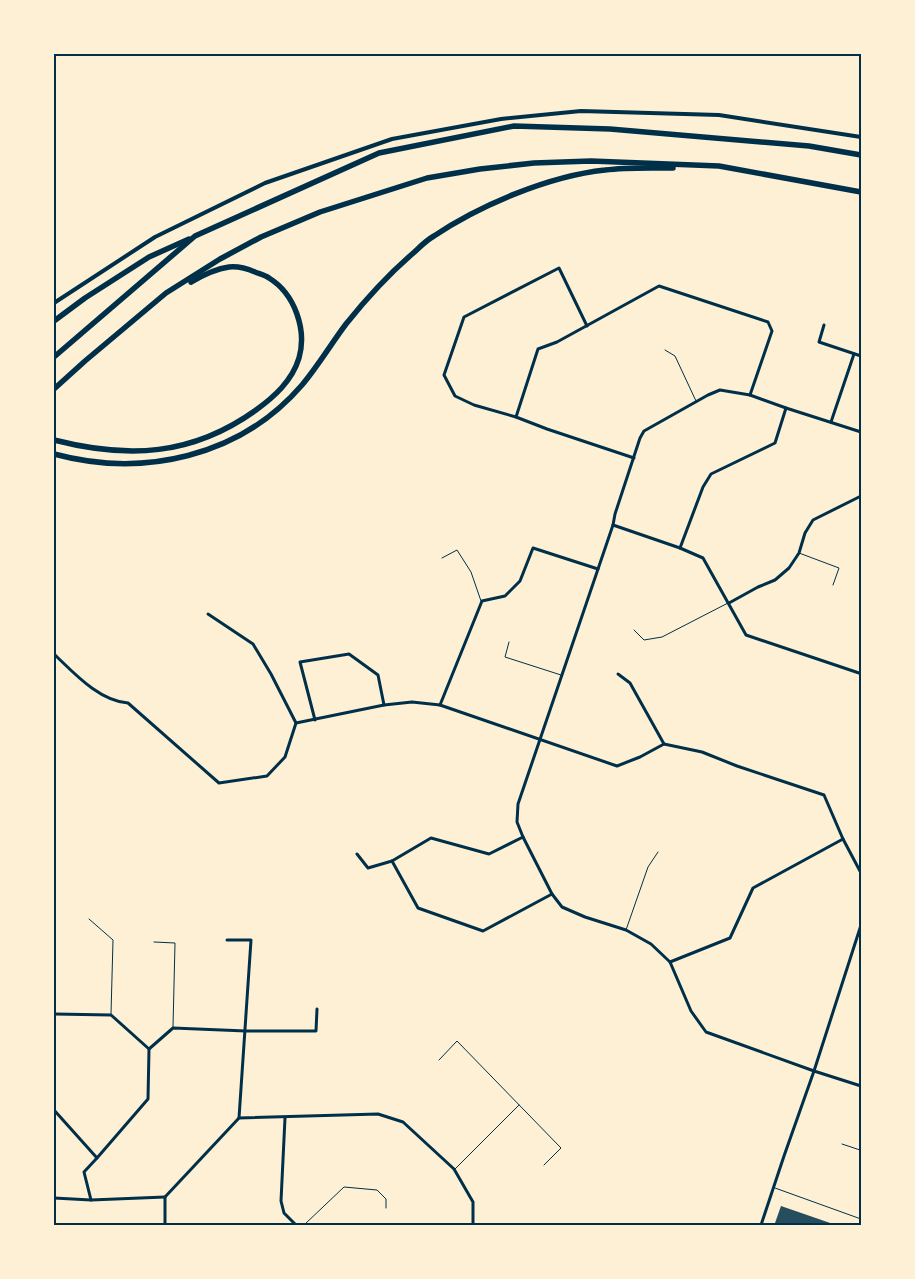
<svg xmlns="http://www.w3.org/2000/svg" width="915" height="1279" font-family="'Varela Round',sans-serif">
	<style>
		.building { fill: #264d5e }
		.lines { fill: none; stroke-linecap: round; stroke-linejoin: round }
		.service { stroke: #003049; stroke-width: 1 }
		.minor { stroke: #003049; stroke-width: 3 }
		.tertiary { stroke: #003049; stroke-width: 4 }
		.motorway { stroke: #003049; stroke-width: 5.5 }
		.neatline { fill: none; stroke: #003049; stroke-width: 2 }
	</style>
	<rect width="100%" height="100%" fill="#fdf0d5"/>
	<path class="building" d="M781 1206 836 1225H782L775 1223Z"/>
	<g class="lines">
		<g class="service">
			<path d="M665 350 675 356 696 401"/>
			<path d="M799 553 839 568 833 585"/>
			<path d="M442 558 457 550 471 572 481 601"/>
			<path d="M634 630 644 640 662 637 728 603"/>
			<path d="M509 642 505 657 561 675"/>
			<path d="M89 919 113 940 111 1014"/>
			<path d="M626 930 648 867 658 852"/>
			<path d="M154 942 175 943 173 1027"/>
			<path d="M439 1060 457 1041 561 1148 544 1165"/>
			<path d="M842 1144 860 1150 861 1148"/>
			<path d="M455 1169 519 1105"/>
			<path d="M775 1188 861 1219"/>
			<path d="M304 1225 344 1187 377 1190 386 1199V1208"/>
		</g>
		<g class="minor">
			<path d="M824 325 819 342 861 356"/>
			<path d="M587 326 559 268 464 317 444 375 455 396 474 405 516 417 547 429 634 458"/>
			<path d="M516 417 538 349 557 342 659 286 768 322 772 331 750 395"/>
			<path d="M831 422 854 354"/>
			<path d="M861 432 786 408 750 395 720 390 708 395 644 431 640 438 615 514 613 525 518 804 517 822 523 837 552 894 562 907 585 917 626 930 651 944 670 962 691 1011 706 1032 814 1071 861 1086"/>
			<path d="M613 525 680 548 703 558 746 635 859 673 861 672"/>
			<path d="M680 548 703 487 711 474 775 443 786 408"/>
			<path d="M729 603 758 587 775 580 789 568 799 553 805 533 813 520 861 496"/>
			<path d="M54 654C74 673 99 701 128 703L219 783 267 776 285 757 296 723 271 674 253 644 208 614"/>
			<path d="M618 674 630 683 664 744"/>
			<path d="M440 705 482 601 505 596 520 581 533 548 598 569"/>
			<path d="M315 720 300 662 349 654 378 675 384 705"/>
			<path d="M296 723 384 705 412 702 440 705 617 766 640 757 664 744 702 752 737 766 824 795 843 839 861 873"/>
			<path d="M357 854 368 868 392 861 431 838 489 854 523 837"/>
			<path d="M392 861 418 908 483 931 552 894"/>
			<path d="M227 940H251L239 1118"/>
			<path d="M670 962 730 938 753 888 843 839"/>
			<path d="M54 1014 111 1015 149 1049 148 1099 97 1158 84 1172 91 1200"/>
			<path d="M149 1049 173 1028 246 1031H316L317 1009"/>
			<path d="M54 1110 97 1158"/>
			<path d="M285 1118 281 1201 284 1213 296 1225"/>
			<path d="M54 1198 91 1200 165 1197"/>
			<path d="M165 1225V1197L239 1118 378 1114 403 1122 454 1169 473 1202V1225"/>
			<path d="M761 1225 784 1156 814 1071 861 925"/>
		</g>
		<path class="tertiary" d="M54 303 155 237 265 183 392 139 501 119 581 111 719 115 861 137"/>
		<g class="motorway">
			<path d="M54 321 85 298 149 257 189 239"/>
			<path d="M54 357 195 236 379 153 514 126 610 129 809 146 861 155"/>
			<path d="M54 389 85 361 166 293 220 259 261 237 320 212 427 178 480 169 534 163 591 161 719 166 861 192"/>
			<path d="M54 440C128 459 192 456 256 410 274 397 292 381 299 358 307 330 295 294 269 278 265 275 260 274 255 272 248 269 238 266 229 267 215 269 203 275 191 282"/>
			<path d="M54 454C143 478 240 457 302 385 318 366 331 344 346 324 366 299 387 276 411 255 418 249 425 241 434 236 480 205 549 176 605 170 627 167 651 168 673 168"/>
		</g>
	</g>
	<rect width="915" height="1279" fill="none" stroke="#fdf0d5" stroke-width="110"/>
	<rect x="55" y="55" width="805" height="1169" class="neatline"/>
</svg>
